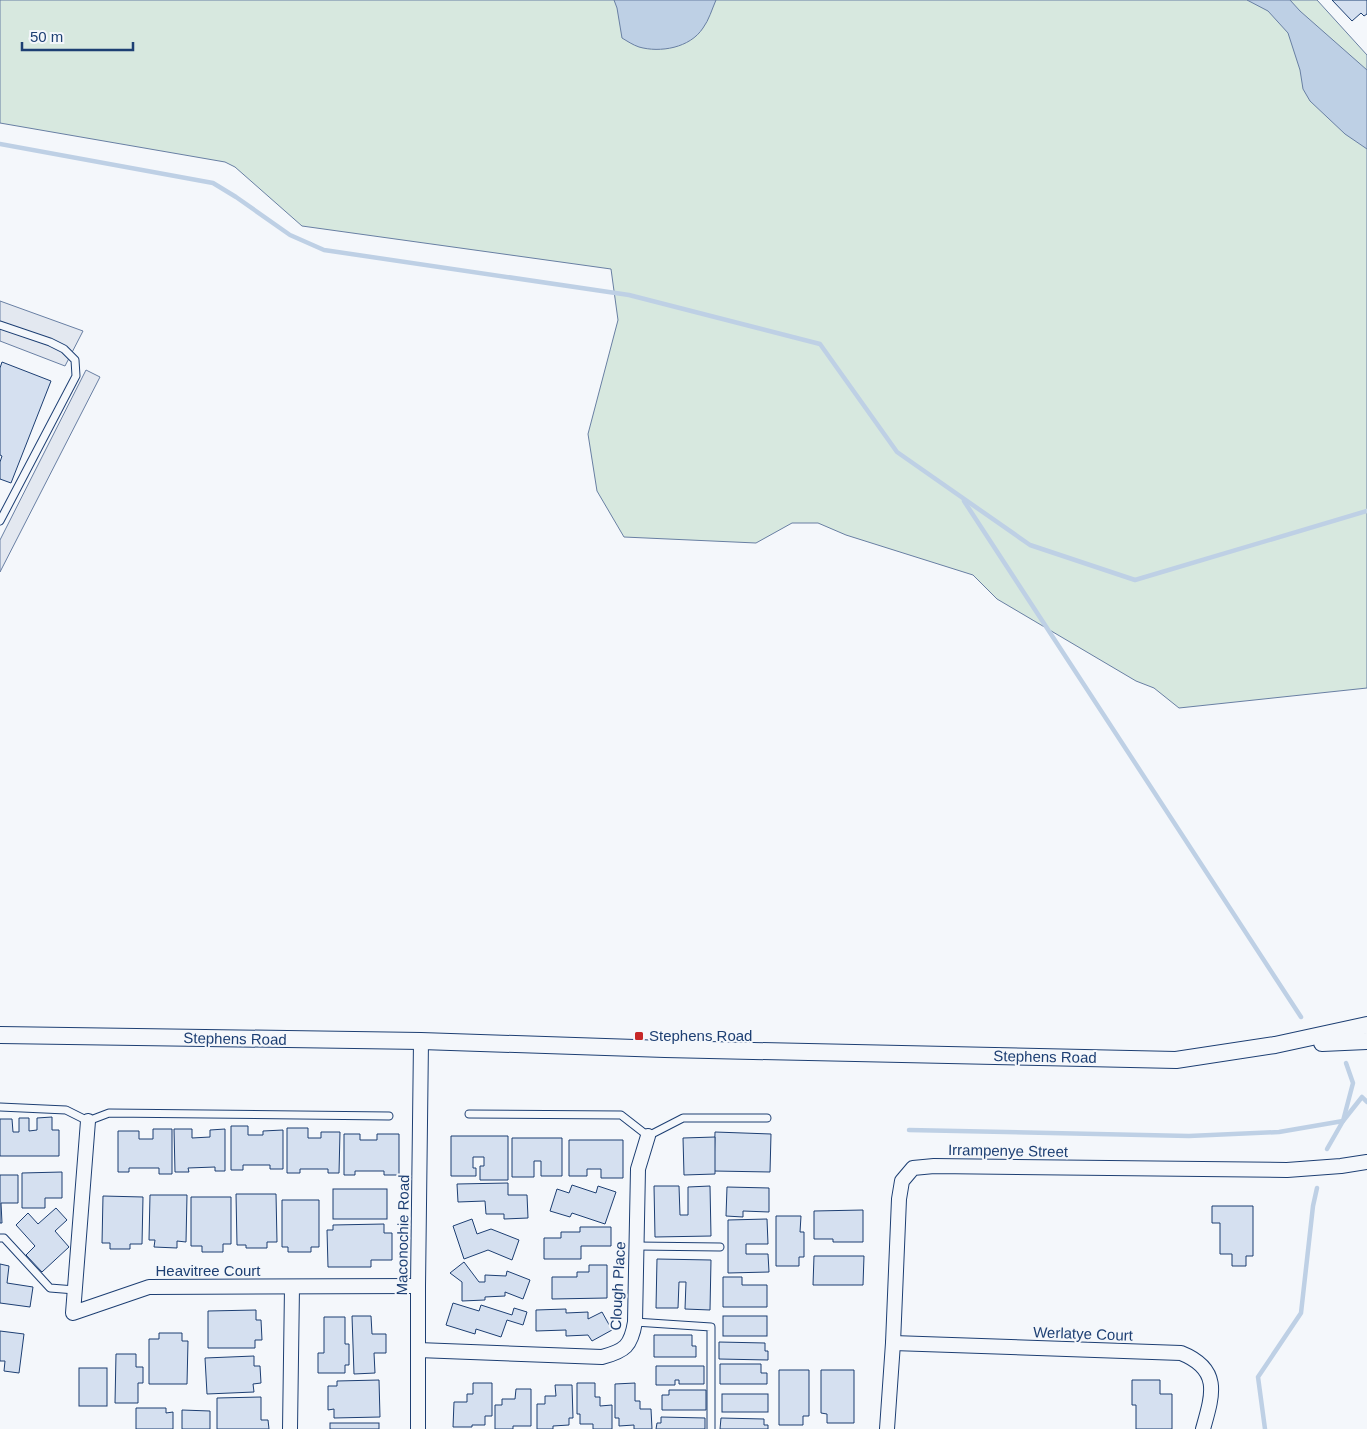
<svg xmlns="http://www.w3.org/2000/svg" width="1367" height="1429" font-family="Helvetica,sans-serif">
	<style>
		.green { fill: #d7e8df; stroke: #687fa3 }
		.parking { fill: #e3e8f0; stroke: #687fa3 }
		.water { fill: #bed0e5; stroke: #687fa3 }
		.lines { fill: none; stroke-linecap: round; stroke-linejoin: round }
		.stream { stroke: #bed0e5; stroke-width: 4.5 }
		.building { fill: #d5e0f0; stroke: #1d3f73 }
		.service-casing { stroke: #1d3f73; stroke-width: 9 }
		.minor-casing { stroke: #1d3f73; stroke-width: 16 }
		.tertiary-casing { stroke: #1d3f73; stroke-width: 18 }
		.service { stroke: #f4f7fb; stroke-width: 7 }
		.minor { stroke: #f4f7fb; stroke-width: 14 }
		.tertiary { stroke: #f4f7fb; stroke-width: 16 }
		.poi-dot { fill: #c62828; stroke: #f4f7fb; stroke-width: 2 }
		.labels { text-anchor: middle; stroke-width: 4; stroke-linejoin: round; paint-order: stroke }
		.poi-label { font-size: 15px; fill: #1d3f73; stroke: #f4f7fb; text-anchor: start }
		.street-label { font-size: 15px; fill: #1d3f73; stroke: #f4f7fb }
	</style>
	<rect width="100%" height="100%" fill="#f4f7fb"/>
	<path class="green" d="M0 0H1317L1367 55V688L1179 708 1154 688 1136 681 997 599 973 575 846 535 818 523H792L756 543 624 537 597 491 588 434 618 320 611 269 302 226 235 167 225 162 0 123Z"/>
	<g class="parking">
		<path d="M0 301 83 331 65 366 0 341Z"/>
		<path d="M86 370 100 377 0 572V540Z"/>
	</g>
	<g class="water">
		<path d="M614 0H716C712 9 709 20 703 28 690 48 660 53 639 47 633 45 627 41 622 38L617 8Z"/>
		<path d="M1247 0H1290L1300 11 1367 70V149L1345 134 1310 101 1303 89 1300 70 1288 33 1268 11Z"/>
	</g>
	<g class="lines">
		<g class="stream">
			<path d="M0 144 213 183 236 197 290 235 324 250 629 295 820 344 897 452 1030 545 1135 580 1367 511"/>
			<path d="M964 501 1301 1017"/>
			<path d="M909 1130 1189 1136 1279 1132 1343 1121 1362 1097 1367 1102"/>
			<path d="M1327 1149 1343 1121 1353 1083 1346 1063"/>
			<path d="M1265 1429 1258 1377 1301 1313 1313 1206 1317 1188"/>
		</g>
	</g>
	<g class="building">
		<path d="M1332 0H1367V14L1364 16 1361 13 1352 21Z"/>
		<path d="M2 362 51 381 11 483 0 479V462L2 456 0 455V368Z"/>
		<path d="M52 1117V1130H59V1156H0V1119H12L13 1132H19V1118H29V1131L37 1130V1118Z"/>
		<path d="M231 1126H248V1135H263V1131L283 1130V1169H270V1165H243V1170H231Z"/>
		<path d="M287 1128H308V1138H321V1132H340L339 1173H328V1169H300V1173H287Z"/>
		<path d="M153 1129H172V1174H159V1168H129V1172H118V1131H139V1139H153Z"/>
		<path d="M174 1129H192V1138L210 1137V1130L225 1129V1171H215V1167L188 1168 189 1172H175Z"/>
		<path d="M715 1132 771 1134 770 1172 714 1171Z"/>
		<path d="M344 1134H360V1140H377V1134H399V1175H384V1171H355V1175H344Z"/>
		<path d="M451 1136H508V1180H480V1166H484V1157H473V1168H476V1176H451Z"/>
		<path d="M715 1137V1174L684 1175 683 1138Z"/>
		<path d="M512 1138H562V1176H541V1161H534V1177H512Z"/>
		<path d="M569 1140H623V1178H601V1169H587V1176H569Z"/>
		<path d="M62 1172V1198H45V1208H22V1173Z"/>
		<path d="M0 1175H18V1203H1L2 1223H0Z"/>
		<path d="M508 1183V1195H527L528 1218 504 1219V1214H486L485 1201 458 1202 457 1184Z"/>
		<path d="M572 1185 596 1193 598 1186 616 1192 605 1224 572 1213 570 1217 550 1211 557 1189 569 1193Z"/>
		<path d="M654 1186H679L680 1215H688V1187L710 1186 711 1236 655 1237Z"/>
		<path d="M727 1187 769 1188V1212L743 1211V1217L726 1216Z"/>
		<rect x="333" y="1189" width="54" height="30"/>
		<path d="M236 1194H276L277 1242H267V1248H246V1245H237Z"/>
		<path d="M150 1195H187L186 1242 177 1241V1248L154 1247 155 1240H149Z"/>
		<path d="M103 1196 143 1197 142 1244H130V1249H110V1243H102Z"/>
		<path d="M191 1197H231V1244H223V1252H202V1246H191Z"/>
		<path d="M282 1200H319V1247H311V1252H288V1247H282Z"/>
		<path d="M1212 1206H1253V1256H1246V1266H1232V1254H1220V1223H1212Z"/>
		<path d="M56 1208 67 1220 55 1231 69 1247 42 1272 26 1255 35 1246 16 1225 28 1213 38 1224Z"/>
		<path d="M863 1210V1242H833V1239H814V1211Z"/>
		<path d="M776 1216H801L800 1232H804V1257H799V1266H776Z"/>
		<path d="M472 1219 477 1234 491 1229 519 1240 512 1260 488 1250 464 1259 453 1226Z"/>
		<path d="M767 1219 768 1244H746V1254H768L769 1272 728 1273V1220Z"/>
		<path d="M384 1224V1233H392V1260H371V1267H328L327 1230H333V1225Z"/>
		<path d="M580 1227H611V1246H581V1259H544V1238H561V1232H580Z"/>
		<path d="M814 1256H864L863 1285H813Z"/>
		<path d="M657 1259 711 1260 710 1310 685 1309 686 1282H679L678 1308H656Z"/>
		<path d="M464 1262 479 1282H485V1275L506 1276 507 1271 530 1280 523 1299 505 1292V1296L485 1297V1300L462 1301V1282L450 1273Z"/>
		<path d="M0 1264 9 1266 7 1283 33 1287 30 1307 0 1303Z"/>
		<path d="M589 1265H607V1298L552 1299V1277H577V1272H589Z"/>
		<path d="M723 1277H742V1285H767V1307H723Z"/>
		<path d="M453 1303 479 1311 481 1305 512 1315 514 1308 527 1312 523 1325 507 1320 501 1337 476 1329 475 1334 446 1325Z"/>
		<path d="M566 1309V1313L588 1312V1319L602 1312 612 1330 592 1341 588 1335 566 1336V1330L536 1331V1310Z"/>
		<path d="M256 1310V1320H261L262 1340H255V1348H208V1311Z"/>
		<path d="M352 1316H371L372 1334H386V1353H374L375 1373 354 1374Z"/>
		<rect x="723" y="1316" width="44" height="20"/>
		<path d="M324 1317H345V1344H349V1365H345V1373H318V1353H324Z"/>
		<path d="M0 1331 24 1334 19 1373 4 1371 5 1361H0Z"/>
		<path d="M159 1333H182V1341H188L187 1384H149V1339H159Z"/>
		<path d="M654 1335H692V1346H696V1357H654Z"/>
		<path d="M719 1342 765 1343V1351H768V1360L719 1359Z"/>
		<path d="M116 1354H136V1367H143V1383H138V1403H115Z"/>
		<path d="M254 1356V1366H260L261 1383 253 1384 254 1392 207 1394 205 1358Z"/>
		<path d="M720 1364H761V1373H767V1384H720Z"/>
		<path d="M656 1366H704V1384H679V1380H675V1385H656Z"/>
		<rect x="79" y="1368" width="28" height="38"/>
		<path d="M779 1370H809V1416H803V1425H779Z"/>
		<path d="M821 1370H854V1423H827V1414L821 1413Z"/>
		<path d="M379 1380 380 1417 334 1418V1409L328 1410V1386H337V1381Z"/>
		<path d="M1132 1380H1160V1394H1172V1429H1136V1405H1132Z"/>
		<path d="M473 1383H492V1416H485V1425H472V1427H453L454 1402H467V1394H473Z"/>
		<path d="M577 1383H595V1397H600V1406L612 1405V1429H593V1424H580V1414H577Z"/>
		<path d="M635 1383V1401H640V1409H651L652 1429H634V1425L619 1426V1418H615V1384Z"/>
		<path d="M555 1385H572L573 1418H569V1425L553 1426V1429H537V1404H545V1396H556Z"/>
		<path d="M516 1389H531V1426H513V1429H495V1405H502V1399H515Z"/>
		<path d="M669 1390H706V1410H662V1395H669Z"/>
		<rect x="722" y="1394" width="46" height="18"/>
		<path d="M261 1397V1420H268L269 1429H217V1398Z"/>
		<path d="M136 1408H166V1413L173 1412V1429H136Z"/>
		<path d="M182 1410 210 1411V1429H182Z"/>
		<path d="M661 1417 705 1418V1429H656L657 1423H661Z"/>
		<path d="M721 1418 764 1419V1425H768V1429H720Z"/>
		<rect x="330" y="1423" width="49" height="6"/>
	</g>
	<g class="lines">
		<defs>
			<g id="service">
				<path d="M0 325 50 342 64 349 75 360 76 376 0 521"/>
				<path d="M0 1107 66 1110 88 1121 109 1113 389 1116"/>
				<path d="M469 1114 621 1115 648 1136 683 1118H767"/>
				<path d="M0 1238H4L50 1288 75 1290"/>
				<path d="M637 1246 720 1247"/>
				<path d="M635 1322 711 1327V1429"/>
			</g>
			<g id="minor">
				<path d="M88 1121 73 1313 149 1287 418 1286"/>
				<path d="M893 1343 1181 1353C1221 1369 1213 1394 1203 1429"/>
				<path d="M418 1350 602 1357C625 1351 631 1346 635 1322L638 1169 648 1136"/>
				<path d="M290 1429 292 1287"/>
				<path d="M418 1429V1286L421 1041"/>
				<path d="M887 1429 893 1343 899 1199 902 1181 913 1168 934 1166 1287 1170 1341 1166 1367 1162"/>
			</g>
			<g id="tertiary">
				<path d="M0 1035 421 1041 665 1049 1176 1060 1275 1045 1367 1025"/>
				<path d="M1322 1043 1367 1041"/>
			</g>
		</defs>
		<use href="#service" class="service-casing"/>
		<use href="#minor" class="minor-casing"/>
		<use href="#tertiary" class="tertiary-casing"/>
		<use href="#service" class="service"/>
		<use href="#minor" class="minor"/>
		<use href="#tertiary" class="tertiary"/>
	</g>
	<rect class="poi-dot" x="634" y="1031" width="10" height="10" rx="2.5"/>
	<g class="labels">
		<g class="poi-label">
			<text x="649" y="1041">Stephens Road</text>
		</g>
		<g class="street-label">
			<text transform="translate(235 1039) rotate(1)" y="5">Stephens Road</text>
			<text transform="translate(1045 1057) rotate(1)" y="5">Stephens Road</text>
			<text transform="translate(1008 1151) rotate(1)" y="5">Irrampenye Street</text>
			<text transform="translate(403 1235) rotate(-89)" y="5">Maconochie Road</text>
			<text x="208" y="1276">Heavitree Court</text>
			<text transform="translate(618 1286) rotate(-87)" y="5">Clough Place</text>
			<text transform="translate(1083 1334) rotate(2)" y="5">Werlatye Court</text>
		</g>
	</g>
	<path d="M22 42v8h111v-8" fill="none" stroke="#1d3f73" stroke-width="2.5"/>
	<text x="30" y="42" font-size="15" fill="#1d3f73" stroke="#f4f7fb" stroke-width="4" paint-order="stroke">50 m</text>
</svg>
